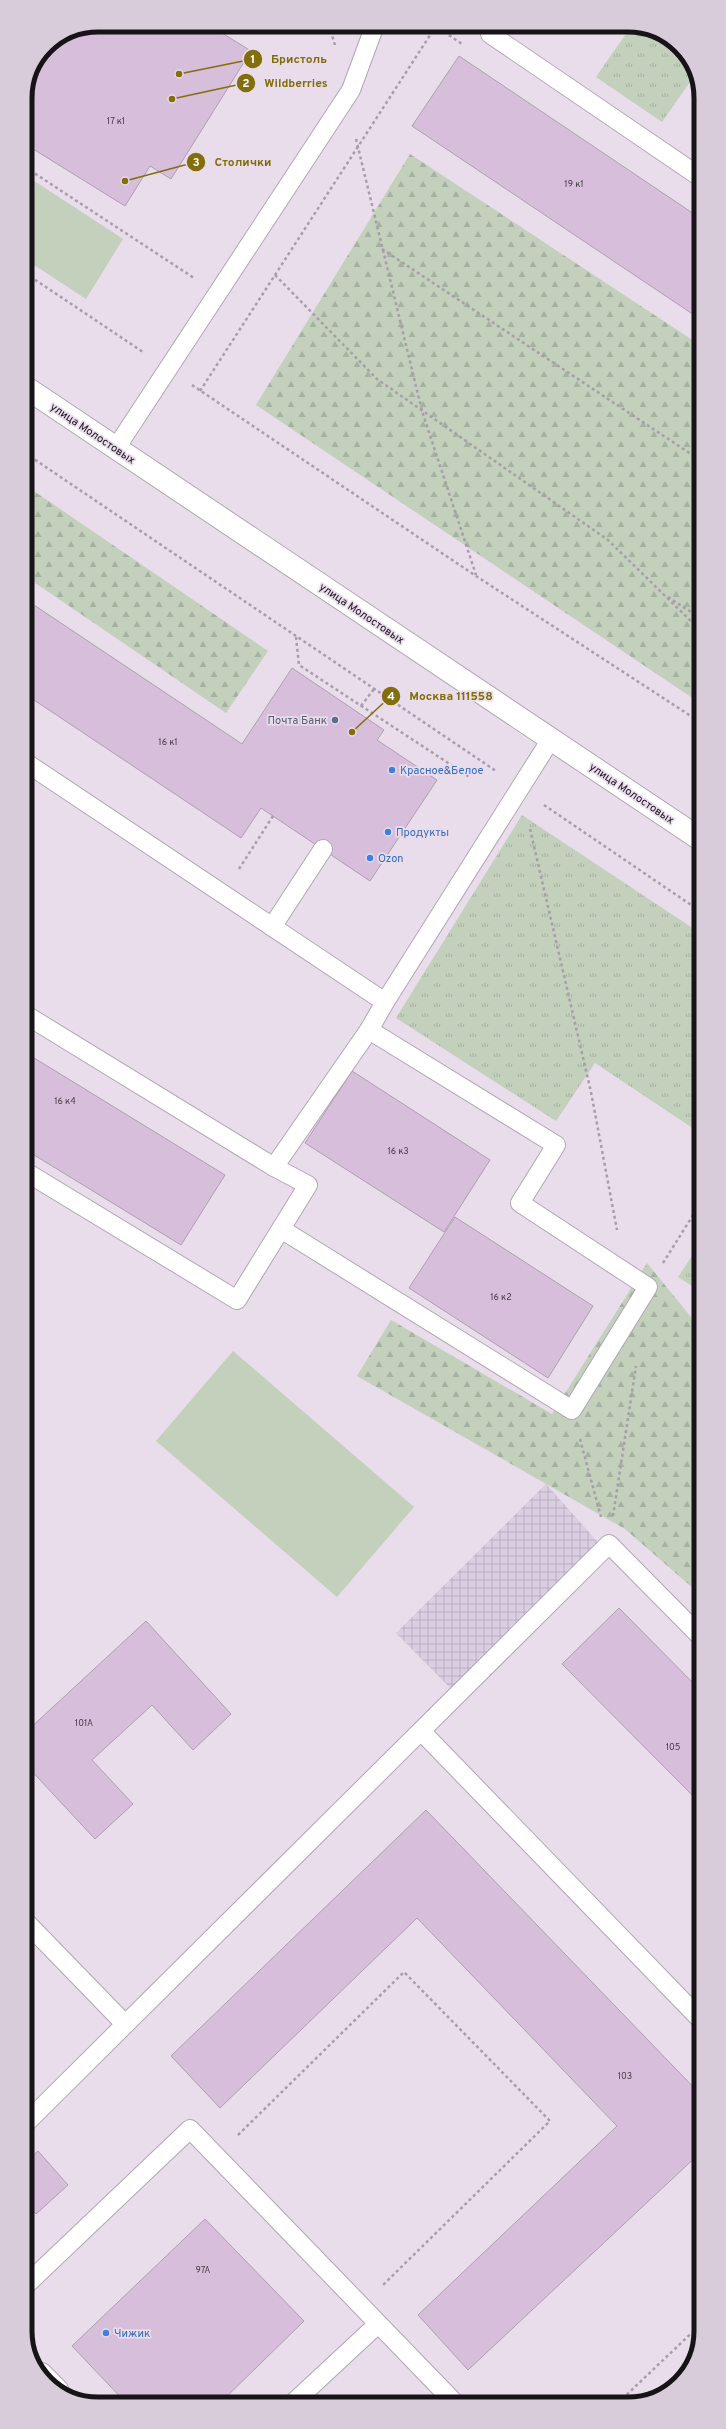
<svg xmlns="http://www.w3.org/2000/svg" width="726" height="2429" font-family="Overpass,sans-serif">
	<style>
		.industrial { fill: url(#industrial-grid) }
		.grass { fill: #c2d0bc }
		.forest { fill: url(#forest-firs) }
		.park { fill: url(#park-tufts) }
		.building { fill: #d7beda; stroke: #ada0af }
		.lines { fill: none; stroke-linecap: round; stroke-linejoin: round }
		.lane-casing { stroke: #b2a6b4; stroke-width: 20 }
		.secondary-casing { stroke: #b2a6b4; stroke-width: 24 }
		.path { stroke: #a89eaa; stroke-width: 2.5; stroke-dasharray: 3 3; stroke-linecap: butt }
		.lane { stroke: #fff; stroke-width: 18 }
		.secondary { stroke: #fff; stroke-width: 22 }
		.service-dot { fill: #5c6f8a; stroke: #e9dceb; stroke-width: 1.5 }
		.shop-dot { fill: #3f7fe0; stroke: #e9dceb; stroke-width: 1.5 }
		.labels { text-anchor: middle; stroke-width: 3.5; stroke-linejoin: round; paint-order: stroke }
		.number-label { font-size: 9px; fill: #483e48 }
		.street-label { font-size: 11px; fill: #181318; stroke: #e9dceb }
		.service-label { font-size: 11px; fill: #4e5e75; stroke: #e9dceb; text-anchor: end }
		.shop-label { font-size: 11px; fill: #366cbe; stroke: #e9dceb; text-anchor: start }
		.rim { fill: none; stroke: #181318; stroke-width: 5 }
		.leader { fill: none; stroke: #826e0b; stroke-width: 1.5 }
		.callout-dot { fill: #826e0b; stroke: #e9dceb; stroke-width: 1.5 }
		.mark-label { font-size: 12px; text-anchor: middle; font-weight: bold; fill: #fff }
		.callout-label { font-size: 12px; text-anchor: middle; font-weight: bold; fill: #826e0b; stroke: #e9dceb; stroke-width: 3.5; stroke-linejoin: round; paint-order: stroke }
	</style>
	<defs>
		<pattern id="industrial-grid" width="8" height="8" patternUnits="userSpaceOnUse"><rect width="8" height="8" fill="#dacee2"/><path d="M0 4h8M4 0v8" fill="none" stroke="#bab0c1"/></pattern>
		<pattern id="forest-firs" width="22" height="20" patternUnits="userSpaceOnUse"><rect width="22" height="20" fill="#c2d0bc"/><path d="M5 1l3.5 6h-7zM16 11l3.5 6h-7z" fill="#a6b2a1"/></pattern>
		<pattern id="park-tufts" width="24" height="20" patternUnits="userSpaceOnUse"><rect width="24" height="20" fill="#c2d0bc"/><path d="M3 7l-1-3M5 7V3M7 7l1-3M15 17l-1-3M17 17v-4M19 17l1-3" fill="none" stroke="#a6b2a1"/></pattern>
	</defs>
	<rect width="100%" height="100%" fill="#e9dceb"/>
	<path class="industrial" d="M546 1484 604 1549 457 1695 396 1633Z"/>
	<g class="grass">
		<path d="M25 175 123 239 86 299 25 259Z"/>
		<path d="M233 1351 414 1507 337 1597 156 1441Z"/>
	</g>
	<g class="forest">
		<path d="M410 154 700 345V703L256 405Z"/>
		<path d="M25 485 268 651 226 713 25 576Z"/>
		<path d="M647 1263 700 1328 701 1582 694 1589 625 1529 357 1376 391 1320 552 1414Z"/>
	</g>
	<g class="park">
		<path d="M632 25 676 43 695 75 662 122 596 77Z"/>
		<path d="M522 815 700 933V1133L595 1063 556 1121 396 1018Z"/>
		<path d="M700 1244V1291L678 1277Z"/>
	</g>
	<g class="building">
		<path d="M98 25H209L251 51 171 179 150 166 125 206 25 144V98L31 70 47 46 70 30Z"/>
		<path d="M459 56 700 218V319L412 126Z"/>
		<path d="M25 599 242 744 292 668 384 730 377 740 437 780 370 881 261 808 241 838 25 694Z"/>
		<path d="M26 1053 225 1175 181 1245 26 1150Z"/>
		<path d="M352 1071 490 1160 444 1232 305 1143Z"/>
		<path d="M455 1217 593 1306 548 1378 409 1288Z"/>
		<path d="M619 1608 701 1691V1804L562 1664Z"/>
		<path d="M146 1621 231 1714 193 1750 152 1705 92 1760 133 1804 95 1839 26 1765V1732Z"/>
		<path d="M426 1810 701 2095V2152L468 2370 418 2315 617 2126 417 1918 220 2108 171 2056Z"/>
		<path d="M38 2151 68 2185 36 2214 26 2203V2162Z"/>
		<path d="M205 2219 304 2321 219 2404H127L72 2346Z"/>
	</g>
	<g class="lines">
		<defs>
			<g id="lane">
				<path d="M490 34 700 177"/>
				<path d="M116 448 351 90 375 25"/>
				<path d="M25 762 385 1002"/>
				<path d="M272 927 323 849"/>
				<path d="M26 1015 274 1167 308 1185 237 1300 26 1172"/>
				<path d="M274 1167 369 1030 385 1002 551 739"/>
				<path d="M281 1229 572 1410 648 1287 520 1203 556 1145 369 1030"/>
				<path d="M421 1731 701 2020"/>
				<path d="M26 1922 125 2024"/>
				<path d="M26 2123 609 1544 701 1637"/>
				<path d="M26 2285 190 2129 455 2403"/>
				<path d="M42 2372 59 2389"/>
				<path d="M293 2403 378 2324"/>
			</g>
			<path id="secondary" d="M25 387 700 839"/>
		</defs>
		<use href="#lane" class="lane-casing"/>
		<use href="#secondary" class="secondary-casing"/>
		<g class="path">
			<path d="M329 25 335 45"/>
			<path d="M434 25 462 44"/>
			<path d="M356 139 422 411 476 575"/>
			<path d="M25 167 194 278"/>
			<path d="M382 249 700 460"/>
			<path d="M25 273 143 352"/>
			<path d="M275 275 377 379 608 540 700 630"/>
			<path d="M192 385 476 576 700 722"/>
			<path d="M200 391 436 26"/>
			<path d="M25 453 496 771"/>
			<path d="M668 597 700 618"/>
			<path d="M296 637 299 665 471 778"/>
			<path d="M361 706 374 689"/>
			<path d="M544 805 700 911"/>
			<path d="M530 829 591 1092 617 1230"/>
			<path d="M239 869 273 816"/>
			<path d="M663 1263 700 1204"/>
			<path d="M580 1439 601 1517"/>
			<path d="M613 1516 636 1366"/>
			<path d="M238 2135 404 1972 550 2121 383 2285"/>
			<path d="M618 2403 701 2324"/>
		</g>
		<use href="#lane" class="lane"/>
		<use href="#secondary" class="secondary"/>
	</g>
	<circle class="service-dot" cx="335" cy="720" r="4"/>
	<g class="shop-dot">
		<circle cx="392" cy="770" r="4"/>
		<circle cx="388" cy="832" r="4"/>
		<circle cx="370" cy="858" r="4"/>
		<circle cx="106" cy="2333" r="4"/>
	</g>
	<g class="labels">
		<g class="number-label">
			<text x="116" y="124">17 к1</text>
			<text x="574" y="187">19 к1</text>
			<text x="168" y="745">16 к1</text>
			<text x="65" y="1104">16 к4</text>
			<text x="398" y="1154">16 к3</text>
			<text x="501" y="1300">16 к2</text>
			<text x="84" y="1726">101А</text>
			<text x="673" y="1750">105</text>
			<text x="625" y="2079">103</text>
			<text x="203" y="2273">97А</text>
		</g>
		<g class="street-label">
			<text transform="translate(93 433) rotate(34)" y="4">улица Молостовых</text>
			<text transform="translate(362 613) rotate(34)" y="4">улица Молостовых</text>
			<text transform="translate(632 793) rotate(34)" y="4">улица Молостовых</text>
		</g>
		<g class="service-label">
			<text x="327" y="724">Почта Банк</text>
		</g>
		<g class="shop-label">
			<text x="400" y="774">Красное&amp;Белое</text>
			<text x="396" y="836">Продукты</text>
			<text x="378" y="862">Ozon</text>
			<text x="114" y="2337">Чижик</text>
		</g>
	</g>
	<path d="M0 0H726V2429H0ZM98 32H628A66 66 0 0 1 694 98V2331A66 66 0 0 1 628 2397H98A66 66 0 0 1 32 2331V98A66 66 0 0 1 98 32Z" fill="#d8ccda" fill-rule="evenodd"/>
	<path class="rim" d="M98 32H628A66 66 0 0 1 694 98V2331A66 66 0 0 1 628 2397H98A66 66 0 0 1 32 2331V98A66 66 0 0 1 98 32Z"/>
	<path class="leader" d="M179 74L253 59M172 99L246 83M125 181L196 162M352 732L391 696"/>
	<g class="callout-dot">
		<circle cx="179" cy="74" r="4"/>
		<circle cx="172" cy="99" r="4"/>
		<circle cx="125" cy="181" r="4"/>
		<circle cx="352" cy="732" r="4"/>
		<circle cx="253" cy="59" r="10"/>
		<circle cx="246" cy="83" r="10"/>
		<circle cx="196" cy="162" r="10"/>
		<circle cx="391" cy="696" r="10"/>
	</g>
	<g class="mark-label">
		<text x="253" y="63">1</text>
		<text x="246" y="87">2</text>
		<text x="196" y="166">3</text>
		<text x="391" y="700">4</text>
	</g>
	<g class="callout-label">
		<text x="299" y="63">Бристоль</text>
		<text x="296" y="87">Wildberries</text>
		<text x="243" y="166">Столички</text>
		<text x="451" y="700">Москва 111558</text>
	</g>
</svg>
